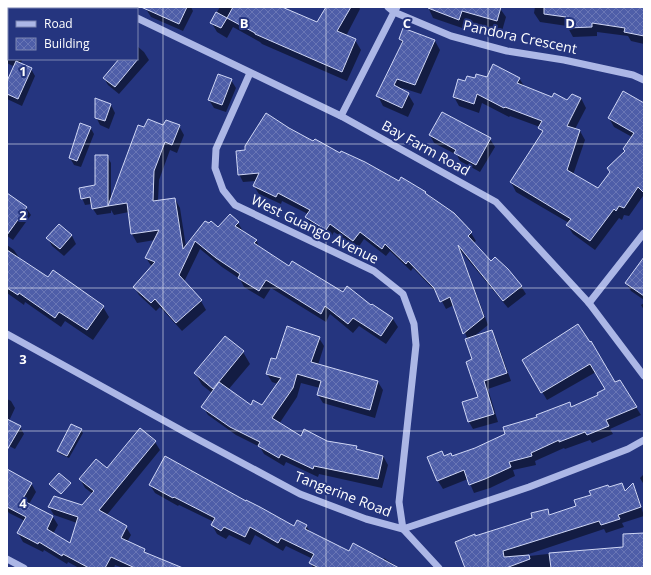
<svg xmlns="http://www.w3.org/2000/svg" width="651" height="575" font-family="'Open Sans',sans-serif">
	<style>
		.shadow { fill: #0007 }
		.building { fill: url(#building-cross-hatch); stroke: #cfd6f5 }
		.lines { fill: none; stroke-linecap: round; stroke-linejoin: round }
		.minor { stroke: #acb7e6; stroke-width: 7 }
		.grid { fill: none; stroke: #fff; stroke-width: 1; stroke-opacity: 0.55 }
		.labels { text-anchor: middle; stroke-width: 4; stroke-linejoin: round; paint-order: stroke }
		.street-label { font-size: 14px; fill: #fff; stroke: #25357f }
		.grid-label { font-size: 13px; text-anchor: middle; font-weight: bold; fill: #fff; stroke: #25357f; stroke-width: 4; stroke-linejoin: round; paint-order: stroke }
	</style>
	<defs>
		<pattern id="building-cross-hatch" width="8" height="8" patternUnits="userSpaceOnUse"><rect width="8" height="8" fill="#4e5ea8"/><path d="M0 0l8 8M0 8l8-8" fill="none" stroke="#6976b5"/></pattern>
	</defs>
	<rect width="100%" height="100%" fill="#25357f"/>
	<g class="shadow">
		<path d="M7 7H32L36 9H9V15L7 14Z"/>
		<path d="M147 7H191L193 11 183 31 151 17 146 9Z"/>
		<path d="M220 7H278L318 24 327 7H359L360 9 346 36 355 40 361 50 347 81 262 44 260 42 233 27 227 38 217 32 211 22Z"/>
		<path d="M428 7H499L506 17 502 31 468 21 465 29 433 18Z"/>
		<path d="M535 7H636L644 9V44L631 41 628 36 597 32V36L573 37 567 26 540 22 534 13Z"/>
		<path d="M404 29 435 41 440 50 421 94 402 88V90L408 94 414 104 408 117 383 106 378 96 402 43 400 39Z"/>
		<path d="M7 45 9 46V59H23L20 64 31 69 35 76 22 106 7 99V83L15 67 7 63Z"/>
		<path d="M137 46 144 52 149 60 119 94 108 85 104 78 120 59H137Z"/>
		<path d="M487 78H519L524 86 553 98 568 101 581 98 586 108 575 129 580 131 585 140 573 175 598 190 625 152 624 149 632 137 614 127 609 118 644 104V197L643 196 629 216 624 215 622 220 619 218 595 250 573 234 567 225 569 223 516 192 511 182 543 134 540 127 510 116 509 117 482 103 479 113 459 106 454 97 466 82 476 79Z"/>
		<path d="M231 80 236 88 226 112 214 108 209 100Z"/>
		<path d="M96 99 111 105 115 113 109 129 100 125 96 117Z"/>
		<path d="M163 126H179L184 135 177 153 170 150 159 180 158 201 175 199 180 208 186 247 206 222 218 228 238 223 243 231 256 240 260 248 290 267 371 306 372 305 393 319 398 327 386 344 359 326 353 333 330 314 326 322 271 288 264 299 244 287 240 279 222 267 200 249 184 282 201 301 206 310 182 331 160 307 156 311 139 295 134 287 152 267 146 258 155 240 137 243 132 234 129 212 114 215 111 210V213L97 215 93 209 92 204 85 205 82 198 96 186 107 156 111 163V201L145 128Z"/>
		<path d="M90 127 94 134 81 167 74 165 70 158Z"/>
		<path d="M289 129 314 142 399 182 425 192 427 196 453 213 471 233 476 241 473 243 491 262 521 286 526 294 508 308 460 250 488 325 472 338 492 331 496 339 511 381 488 389 498 422 473 429 469 422 480 397 474 360 468 340 454 305 446 309 438 294 413 268 411 271 390 251 386 256 364 239 358 248 334 232 331 237 311 225 306 217 308 214 282 201 281 204 259 194 254 186 257 181 243 182 239 174 246 151Z"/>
		<path d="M430 135 490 139 495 147 480 172 460 161 457 155 434 143Z"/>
		<path d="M7 201 26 208 31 215 13 240 7 236Z"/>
		<path d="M59 225 72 236 76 244 64 256 52 246 48 238Z"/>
		<path d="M7 245 14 250 20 259 48 278 103 307 109 317 93 340 65 321 61 327 25 302 24 305 7 293Z"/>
		<path d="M644 269V300L631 291 626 283Z"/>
		<path d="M644 303V310L641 305Z"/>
		<path d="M577 325 615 383 636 407 641 415 610 429 613 434 592 443 590 440 565 449 564 448 535 461 536 465 513 470 515 476 490 488 474 493 468 479 443 489 438 481 444 457H452L475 449 569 404 572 408 599 396 606 390 596 372 547 400 523 360Z"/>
		<path d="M225 337 243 352 250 364 228 390 251 406 263 407 278 384 272 382 267 374 276 360 319 338 324 346 318 365 378 382 383 390 375 418 323 403 318 395 320 388 301 383 297 397 279 424 302 437 356 447 358 450 383 456 388 465 382 488 319 474 318 477 286 462 284 466 264 454 260 447 236 435 208 415 203 407 212 393 202 385 195 373Z"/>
		<path d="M7 399 11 401 15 408 9 421 20 427 24 434 15 449 7 445Z"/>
		<path d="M81 430 83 433 69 458 60 454 58 451Z"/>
		<path d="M155 442 160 450 106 516 126 527 131 535 127 542 144 550 147 554 175 568H123L115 565 114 568H79L68 562 67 564 44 550 43 552 23 542 18 533 25 521 9 513 7 510V499L31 483 36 492 29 504 53 517 58 525 53 534 70 544 77 523 54 515 49 507H82L93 494 85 488 80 479 107 469Z"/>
		<path d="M644 474V485L640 478Z"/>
		<path d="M622 484 626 491 633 485 637 493 644 516 622 523 624 527 606 533 604 529 520 557 593 549 624 548 644 534V568H466L475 537 534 519 547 510 550 516 578 507 609 488Z"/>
		<path d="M150 485 295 527 306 526 311 533 349 553 383 560 384 558 399 568H313L311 563 313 559 286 546 283 551 255 535 250 545 229 535 226 539 217 534 212 525 214 522 179 505 178 506 155 493Z"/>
	</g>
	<g class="building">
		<path d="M141 7H187L179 24Z"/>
		<path d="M233 7H282L317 22 326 7H351L337 31 356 39 342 72 255 34V33L227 18Z"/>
		<path d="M428 7H501L497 21 462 11 459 20 428 8Z"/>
		<path d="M544 7H644V36L624 32 625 28 592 23V27L566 28V17L544 14Z"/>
		<path d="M216 12 227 18 221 28 210 23Z"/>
		<path d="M403 28 435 40 415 85 397 79 394 85 409 93 402 108 376 96 403 41 399 39Z"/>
		<path d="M119 59H138L115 87 103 78Z"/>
		<path d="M16 61 32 68 18 99 7 94V81Z"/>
		<path d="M493 64 520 78 517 83 552 97 554 93 567 100 572 94 581 98 567 126 580 130 567 170 598 188 610 172 607 168 625 151 623 149 634 133 608 118 623 91 644 103V193L638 187 624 208 619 206 616 211 614 209 590 241 566 225 571 219 510 182 543 131 538 128 542 121 505 107 504 108 477 94 474 104 453 97 458 79 465 81 467 76 475 78 476 74 487 77Z"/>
		<path d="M218 74 232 79 222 105 208 100Z"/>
		<path d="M95 98 111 104 105 121 95 118Z"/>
		<path d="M442 112 491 138 476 165 454 153 456 150 429 135Z"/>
		<path d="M266 113 289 128 313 141 315 139 340 153 341 151 365 162 399 181 401 177 426 192 425 193 454 213 472 232 468 236 491 261 495 257 508 269 522 286 503 301 458 245 484 317 463 334 450 297 440 302 434 288 408 261 406 264 385 244 382 249 360 232 353 241 330 224 326 230 305 217 310 210 278 193 276 197 253 186 259 173 238 175 236 151 245 150V146Z"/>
		<path d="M148 119 163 125 166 120 180 125 172 145 165 142 154 171 153 201 175 198 183 249 205 221 209 223 211 221 218 227 230 214 239 222 235 226 257 240 254 243 289 266 292 261 343 292 347 286 371 305 372 304 393 318 381 336 353 318 348 324 325 306 321 314 266 280 259 291 238 278 240 274 216 258 195 241 179 275 202 300 176 323 155 299 151 303 133 287 155 262 145 258 159 230 131 234 127 203 108 206 138 125 144 127Z"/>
		<path d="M80 123 91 127 77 161 69 158Z"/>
		<path d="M95 155H108V206L92 209 90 197 81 199 79 188 95 185Z"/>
		<path d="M7 193 27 207 7 235Z"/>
		<path d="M59 224 72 235 60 249 46 238Z"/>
		<path d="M7 250 48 277 53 270 104 306 87 330 59 312 55 318 19 293 18 295 7 288Z"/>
		<path d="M644 257V296L625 283Z"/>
		<path d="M578 324 590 342 591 341 615 382 620 380 637 407 606 420 609 426 587 435 585 432 559 442V440L531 453 532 456 509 462 511 467 485 479 469 485 464 470 437 481 427 457 442 451 444 456 451 453 452 456 475 448 505 434 503 427 537 417 536 415 570 402 571 407 598 395 597 393 605 389 590 364 541 393 522 360Z"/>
		<path d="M287 326 320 337 311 362 378 381 370 410 317 395 321 381 297 374 293 388 272 418 301 436 304 429 327 441 357 446 356 449 383 456 378 479 314 466 313 469 281 454 279 458 258 446 260 442 230 427 201 407 219 382 251 405 253 400 262 405 281 378 266 374 271 358 276 359Z"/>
		<path d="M492 330 507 373 484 381 494 414 468 422 462 402 478 397 466 362 472 359 465 339Z"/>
		<path d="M225 336 244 351 213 389 194 373Z"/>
		<path d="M7 419 21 426 7 450Z"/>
		<path d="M71 424 82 429 67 456 57 451Z"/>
		<path d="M140 428 156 441 99 510 127 526 121 538 145 549 144 552 183 568H135L111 557 105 568H89L63 554 62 556 39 542 38 544 17 533 26 517 7 507V469L32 483 22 500 53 516 47 529 70 543 78 517 48 507 54 496 82 505 94 491 79 479 96 459 107 468Z"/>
		<path d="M165 456 246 501V500L260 507 294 526 297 520 307 525 305 529 349 551 353 543 399 568H319L309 563 314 554 281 538 278 543 250 527 245 537 224 527 221 531 211 525 215 518 174 497 173 498 149 485Z"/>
		<path d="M59 473 71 483 61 494 49 484Z"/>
		<path d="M622 483 625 491 633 483 641 507 618 515 620 519 601 525 599 521 503 551 504 557 529 555 530 559 506 568H465L455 542 475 534V536L532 518 531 513 548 509 549 515 576 506 574 500 591 495 589 491 608 485 609 487Z"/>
		<path d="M644 533V568H551L549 553 623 547V534Z"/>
	</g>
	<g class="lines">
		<g class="minor">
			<path d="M114 7 118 9"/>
			<path d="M397 7 394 12 451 36 507 51 564 60 633 75 644 80"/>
			<path d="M137 18 341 116 496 202 589 303 644 376"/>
			<path d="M250 73 216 149 215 168 223 190 235 205 374 271 403 294 414 324 416 345 399 502 403 529 439 568"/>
			<path d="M341 116 394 12 388 7"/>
			<path d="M589 303 644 233"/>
			<path d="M7 334 190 435 300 494 366 519 403 529 529 487 628 449 644 440"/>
			<path d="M7 559 24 568"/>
		</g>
	</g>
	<path class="grid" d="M163 7V568M326 7V568M488 7V568M7 144H644M7 288H644M7 431H644"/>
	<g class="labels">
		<g class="street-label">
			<text transform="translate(520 37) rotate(12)" y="5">Pandora Crescent</text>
			<text transform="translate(426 148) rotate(29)" y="5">Bay Farm Road</text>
			<text transform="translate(315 229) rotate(26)" y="5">West Guango Avenue</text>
			<text transform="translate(343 494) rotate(21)" y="5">Tangerine Road</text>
		</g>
	</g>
	<g class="grid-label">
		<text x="244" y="28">B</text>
		<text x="407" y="28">C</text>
		<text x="570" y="28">D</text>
		<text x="23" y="76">1</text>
		<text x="23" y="220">2</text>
		<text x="23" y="364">3</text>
		<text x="23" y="508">4</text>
	</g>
	<rect width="651" height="575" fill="none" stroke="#ffffff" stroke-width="16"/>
	<rect x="8" y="8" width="130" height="52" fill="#25357f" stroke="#7c86b2"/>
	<rect x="16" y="21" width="20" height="6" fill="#acb7e6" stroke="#7c86b2"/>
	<text x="44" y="28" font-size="12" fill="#ffffff">Road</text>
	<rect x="16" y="38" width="20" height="12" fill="url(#building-cross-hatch)" stroke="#7c86b2"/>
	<text x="44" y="48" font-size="12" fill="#ffffff">Building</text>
</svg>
